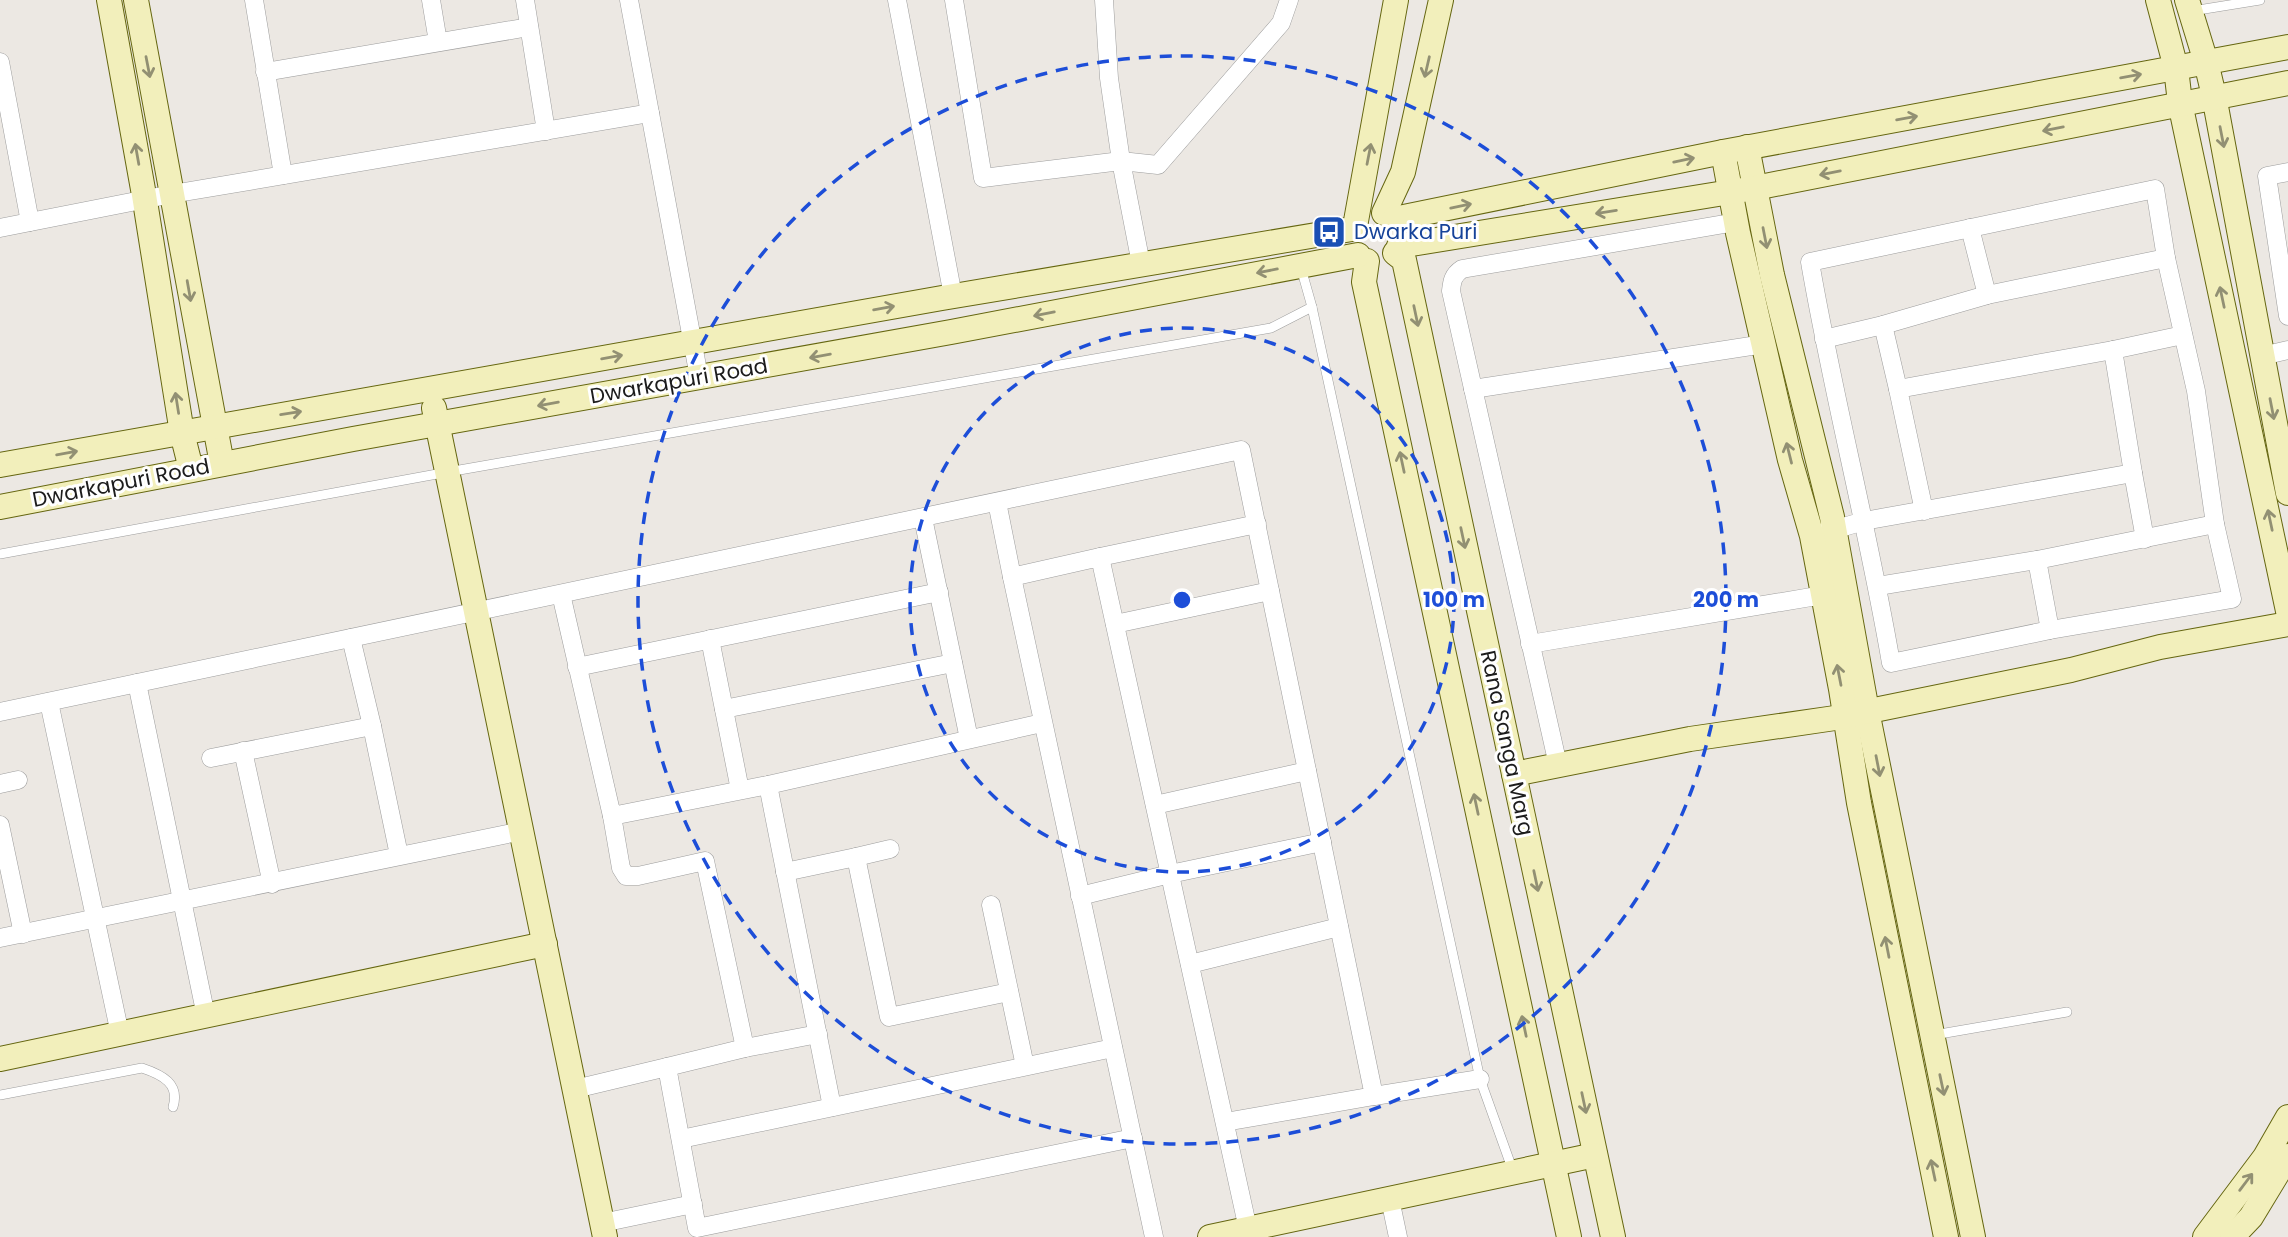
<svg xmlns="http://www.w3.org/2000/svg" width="2288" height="1237" font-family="Poppins,sans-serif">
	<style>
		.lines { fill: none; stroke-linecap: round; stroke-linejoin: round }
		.lane-casing { stroke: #9d9d9d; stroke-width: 10 }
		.street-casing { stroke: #9d9d9d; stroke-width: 19 }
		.secondary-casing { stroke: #656610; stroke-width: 26 }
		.lane { stroke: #fff; stroke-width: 9 }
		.street { stroke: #fff; stroke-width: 18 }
		.secondary { stroke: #f2efbb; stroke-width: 24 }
		.oneway { stroke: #929073 }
		.ring { fill: none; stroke: #1d4ed8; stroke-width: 3.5; stroke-dasharray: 12 9 }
		.labels { text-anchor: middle; stroke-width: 6; stroke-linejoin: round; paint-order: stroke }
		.transit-label { font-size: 21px; fill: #164399; stroke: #fff; text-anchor: start }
		.street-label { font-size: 21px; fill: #1c1c1c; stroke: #fff }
		.centre { fill: #1d4ed8; stroke: #fff; stroke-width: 3.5 }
		.ring-label { font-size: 21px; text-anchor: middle; font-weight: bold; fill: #1d4ed8; stroke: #fff; stroke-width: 6; stroke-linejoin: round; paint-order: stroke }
	</style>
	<rect width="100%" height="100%" fill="#ece8e3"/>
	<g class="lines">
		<defs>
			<g id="lane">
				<path d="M2192 11 2260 0"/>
				<path d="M1312 307 1480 1079 1513 1171"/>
				<path d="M0 554 448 472 1271 328 1312 307 1301 268"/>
				<path d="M1934 1035 2067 1012"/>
				<path d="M0 1095 142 1068C163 1075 180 1084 173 1107"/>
			</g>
			<g id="street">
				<path d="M254 0 283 175"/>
				<path d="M431 0 438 42"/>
				<path d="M525 0 546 131"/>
				<path d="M629 0 699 377"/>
				<path d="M897 0 953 296"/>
				<path d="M954 0 983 178 1121 161 1158 165 1281 23 1289 0"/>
				<path d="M1104 0 1109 78 1121 161 1141 264"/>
				<path d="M0 62 30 222"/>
				<path d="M265 72 529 27"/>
				<path d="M2288 172 2267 176 2288 316"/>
				<path d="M2155 189 2166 258 2196 391 2215 524 2232 599 2050 630 1891 663C1868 528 1833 396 1810 262Z"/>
				<path d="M0 228 172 194 650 113"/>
				<path d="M1970 228 1987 295"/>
				<path d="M1883 325 1898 389"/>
				<path d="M1824 339 1883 325 1987 295 2166 258"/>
				<path d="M2113 350 2183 335"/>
				<path d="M2262 356 2288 350"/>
				<path d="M1473 389 1764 344"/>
				<path d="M2133 473 2145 539"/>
				<path d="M997 502 1012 577"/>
				<path d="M923 518 969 739"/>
				<path d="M1823 533 1864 521 2133 473 2113 350 1898 389 1924 511"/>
				<path d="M1100 557 1257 524"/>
				<path d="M2037 560 2050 630"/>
				<path d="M1878 586 2037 560 2215 524"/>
				<path d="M561 594 612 816 768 785 1042 723"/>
				<path d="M1115 624 1270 591"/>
				<path d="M351 638 372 726 399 855"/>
				<path d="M710 639 740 790"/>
				<path d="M1530 644 1823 595"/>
				<path d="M577 667 939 592"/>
				<path d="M137 683 206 1016"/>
				<path d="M49 702 120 1034"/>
				<path d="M724 709 953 663"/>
				<path d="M0 712 1241 450 1374 1096 1225 1122"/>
				<path d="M243 751 272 884"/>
				<path d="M211 758 372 726"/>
				<path d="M1558 765 1451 291C1452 281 1453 275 1462 269L1736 222"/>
				<path d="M0 784 18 780"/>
				<path d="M768 785 832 1107"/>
				<path d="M1155 805 1307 771"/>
				<path d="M612 816 621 868 626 876H638L705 861 745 1048"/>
				<path d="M0 825 23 934"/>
				<path d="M856 857 890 849"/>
				<path d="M785 872 856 857 889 1017 1009 992"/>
				<path d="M1080 896 1170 874 1322 842"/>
				<path d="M991 905 1025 1066"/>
				<path d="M0 938 522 831"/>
				<path d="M1190 964 1339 927"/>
				<path d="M667 1067 745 1048 818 1034"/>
				<path d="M575 1089 667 1067 697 1228 1133 1138"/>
				<path d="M1374 1096 1480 1079"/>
				<path d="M681 1139 1113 1048"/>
				<path d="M1390 1199 1398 1237"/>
				<path d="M602 1223 693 1204"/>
				<path d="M1154 1237 1012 577 1100 557 1248 1229"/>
			</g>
			<g id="secondary">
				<path d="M109 0 144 195 182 433 191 469"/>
				<path d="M136 0 222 464"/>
				<path d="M2158 0 2176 68 2180 103 2288 611"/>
				<path d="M2187 0 2206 62 2214 96 2288 493"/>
				<path d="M1747 147 1772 275 1832 517 1867 711 1973 1237"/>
				<path d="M1723 152 1738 233 1790 460 1812 536 1841 689 1859 803 1946 1237"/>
				<path d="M1384 213 1403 172 1441 0"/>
				<path d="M1394 219 1723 152 2288 47"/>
				<path d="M1356 221 1396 0"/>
				<path d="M1399 246 1755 188 2288 83"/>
				<path d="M1395 253 1404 260 1613 1237"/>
				<path d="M1367 261 1364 282 1569 1237"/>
				<path d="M434 408 605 1237"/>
				<path d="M0 465 942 298 1352 229"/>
				<path d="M0 507 353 439 951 332 1358 255"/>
				<path d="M1514 774 1690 739 1835 718 2071 670 2160 647 2288 624"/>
				<path d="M0 1059 545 944"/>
				<path d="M1210 1237 1595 1155"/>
				<path d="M2205 1237 2265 1157 2288 1117"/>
				<path d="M2232 1237 2251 1217 2288 1156"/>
			</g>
		</defs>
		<use href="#lane" class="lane-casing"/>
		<use href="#street" class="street-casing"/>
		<use href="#secondary" class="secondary-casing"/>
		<use href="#lane" class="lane"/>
		<use href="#street" class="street"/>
		<use href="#secondary" class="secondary"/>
	</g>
	<defs><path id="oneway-shaft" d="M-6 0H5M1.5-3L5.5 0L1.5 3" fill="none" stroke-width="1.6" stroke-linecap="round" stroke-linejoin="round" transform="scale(1.75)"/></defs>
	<g class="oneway">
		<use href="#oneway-shaft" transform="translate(148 67) rotate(79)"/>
		<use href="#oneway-shaft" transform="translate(1427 67) rotate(103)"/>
		<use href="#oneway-shaft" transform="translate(2131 76) rotate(-10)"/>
		<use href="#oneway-shaft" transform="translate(1907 118) rotate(-10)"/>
		<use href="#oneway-shaft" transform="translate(2053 129) rotate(169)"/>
		<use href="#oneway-shaft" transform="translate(2222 137) rotate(79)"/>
		<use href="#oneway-shaft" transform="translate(137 154) rotate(-100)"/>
		<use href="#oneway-shaft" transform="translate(1369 154) rotate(-79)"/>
		<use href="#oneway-shaft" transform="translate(1684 160) rotate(-12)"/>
		<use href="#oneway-shaft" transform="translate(1830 173) rotate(169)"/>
		<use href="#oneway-shaft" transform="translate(1461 206) rotate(-12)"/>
		<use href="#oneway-shaft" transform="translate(1606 212) rotate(171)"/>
		<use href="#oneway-shaft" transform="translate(1765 238) rotate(79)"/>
		<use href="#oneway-shaft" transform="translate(1267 271) rotate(169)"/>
		<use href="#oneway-shaft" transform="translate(189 291) rotate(80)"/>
		<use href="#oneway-shaft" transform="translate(2222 297) rotate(-102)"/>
		<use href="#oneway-shaft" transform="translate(884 308) rotate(-10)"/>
		<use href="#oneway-shaft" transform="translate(1044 314) rotate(169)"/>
		<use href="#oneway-shaft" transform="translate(1416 316) rotate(78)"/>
		<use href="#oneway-shaft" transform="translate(820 356) rotate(170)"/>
		<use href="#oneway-shaft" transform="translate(612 357) rotate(-10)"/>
		<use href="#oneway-shaft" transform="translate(177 403) rotate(-99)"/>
		<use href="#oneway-shaft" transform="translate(548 404) rotate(170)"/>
		<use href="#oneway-shaft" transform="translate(2272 409) rotate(79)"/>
		<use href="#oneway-shaft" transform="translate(291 413) rotate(-9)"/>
		<use href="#oneway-shaft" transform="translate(67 453) rotate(-10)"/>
		<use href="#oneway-shaft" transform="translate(1789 453) rotate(-104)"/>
		<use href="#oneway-shaft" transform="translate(1402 462) rotate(-102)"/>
		<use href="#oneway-shaft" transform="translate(2270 520) rotate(-102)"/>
		<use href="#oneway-shaft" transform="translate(1463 538) rotate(78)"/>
		<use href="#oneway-shaft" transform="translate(1839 675) rotate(-101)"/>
		<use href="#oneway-shaft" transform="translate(1878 766) rotate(79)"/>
		<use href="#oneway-shaft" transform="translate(1476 804) rotate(-102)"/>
		<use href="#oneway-shaft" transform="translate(1536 881) rotate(78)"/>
		<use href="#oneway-shaft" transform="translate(1887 947) rotate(-101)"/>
		<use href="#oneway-shaft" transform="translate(1524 1026) rotate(-102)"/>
		<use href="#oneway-shaft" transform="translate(1942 1085) rotate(78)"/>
		<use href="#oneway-shaft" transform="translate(1584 1103) rotate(78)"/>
		<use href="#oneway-shaft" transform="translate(1933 1170) rotate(-102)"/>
		<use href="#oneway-shaft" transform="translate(2246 1182) rotate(-53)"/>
	</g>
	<g class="ring">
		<circle cx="1182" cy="600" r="272"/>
		<circle cx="1182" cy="600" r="544"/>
	</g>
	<defs>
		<symbol id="bus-square" viewBox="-11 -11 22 22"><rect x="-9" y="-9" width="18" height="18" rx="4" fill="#1a4fb4" stroke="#fff"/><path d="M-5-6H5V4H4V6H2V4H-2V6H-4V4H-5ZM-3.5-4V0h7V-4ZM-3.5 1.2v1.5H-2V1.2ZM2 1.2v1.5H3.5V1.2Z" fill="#fff"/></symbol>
	</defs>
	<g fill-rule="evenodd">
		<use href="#bus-square" x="1310" y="213" width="38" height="38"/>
	</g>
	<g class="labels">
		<g class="transit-label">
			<text x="1354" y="239">Dwarka Puri</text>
		</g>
		<g class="street-label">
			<text transform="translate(679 381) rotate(-10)" y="7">Dwarkapuri Road</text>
			<text transform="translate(121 483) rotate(-11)" y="7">Dwarkapuri Road</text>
			<text transform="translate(1507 743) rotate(78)" y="7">Rana Sanga Marg</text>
		</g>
	</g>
	<circle cx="1182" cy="600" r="10" class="centre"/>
	<g class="ring-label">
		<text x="1454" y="607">100 m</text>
		<text x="1726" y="607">200 m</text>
	</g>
</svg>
